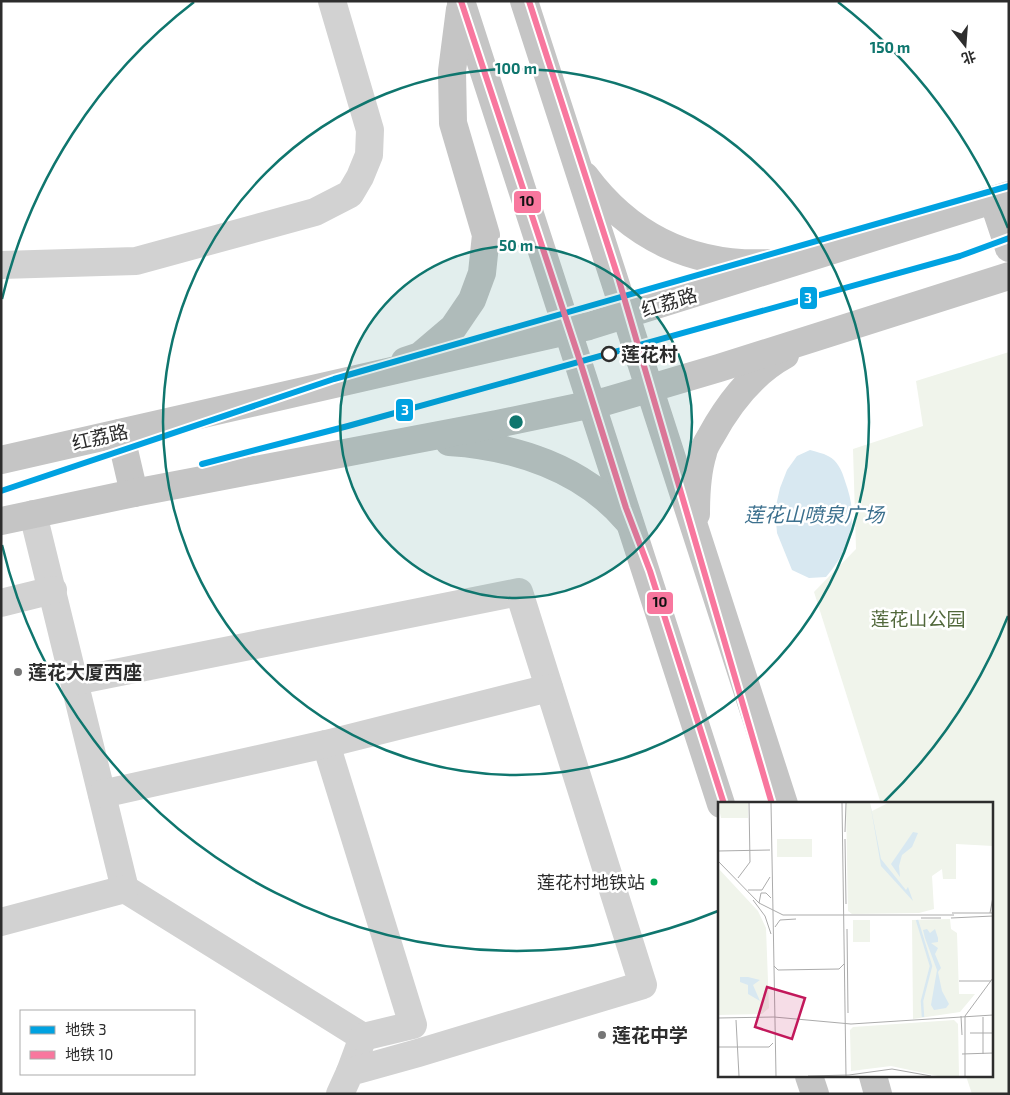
<svg xmlns="http://www.w3.org/2000/svg" width="1010" height="1095" font-family="'Exo 2','Noto Sans SC',sans-serif">
	<style>
		.green { fill: #f0f4eb }
		.water { fill: #d8e8f1 }
		.lines { fill: none; stroke-linecap: round; stroke-linejoin: round }
		.minor { stroke: #d2d2d2; stroke-width: 28 }
		.major { stroke: #c5c5c5; stroke-width: 28 }
		.metro-1-casing { stroke: #fff; stroke-width: 10 }
		.metro-2-casing { stroke: #fff; stroke-width: 10 }
		.metro-1 { stroke: #00a2e1; stroke-width: 6 }
		.metro-2 { stroke: #f8779e; stroke-width: 6 }
		.ring { fill: none; stroke: #0f766e; stroke-width: 2.5 }
		.stop-dot { fill: #fff; stroke: #2d2d2d; stroke-width: 2.5 }
		.poi-dot { fill: #767676; stroke: #fff; stroke-width: 2 }
		.bus-dot { fill: #00a651; stroke: #fff; stroke-width: 2 }
		.labels { text-anchor: middle; stroke-width: 5; stroke-linejoin: round; paint-order: stroke }
		.bus-label { font-size: 18px; fill: #2d2d2d; stroke: #fff; text-anchor: end }
		.street-label { font-size: 19px; fill: #2d2d2d; stroke: #fff }
		.stop-label { font-size: 19px; font-weight: bold; fill: #2d2d2d; stroke: #fff; text-anchor: start }
		.park-label { font-size: 19px; fill: #51683b; stroke: #fff }
		.poi-label { font-size: 19px; font-weight: bold; fill: #2d2d2d; stroke: #fff; text-anchor: start }
		.water-label { font-size: 20px; font-style: italic; fill: #3c708e; stroke: #fff }
		.inset-river { fill: none; stroke: #d8e8f1; stroke-width: 2.5 }
		.inset-road { fill: none; stroke: #ababab; stroke-width: 1 }
		.view { fill: #c2185b; fill-opacity: 0.15; stroke: #c2185b; stroke-width: 2.5 }
		.inset-edge { fill: none; stroke: #2d2d2d; stroke-width: 2.5 }
		.centre { fill: #0f766e; stroke: #fff; stroke-width: 2.5 }
		.ring-label { font-size: 15px; text-anchor: middle; font-weight: bold; fill: #0f766e; stroke: #fff; stroke-width: 5; stroke-linejoin: round; paint-order: stroke }
		.line-badge { stroke: #fff; stroke-width: 2 }
		.badge-label { font-size: 14px; text-anchor: middle; font-weight: bold; fill: #fff }
		.pale-badge-label { font-size: 14px; text-anchor: middle; font-weight: bold; fill: #111 }
	</style>
	<rect width="100%" height="100%" fill="#fff"/>
	<path class="green" d="M1009 352V1094H972L966 1076H991V804H881L814 592 856 549 853 449 923 426 916 381Z"/>
	<path class="water" d="M810 450C816 452 823 453 828 456 838 461 842 471 845 481 859 519 852 546 826 577L809 578 792 570 777 533 775 510 780 488 787 470 797 456Z"/>
	<g class="lines">
		<g class="minor">
			<path d="M1 265 136 261 315 212 350 194 360 177 369 155 370 130 332 1"/>
			<path d="M33 514 125 889 363 1037 350 1072"/>
			<path d="M1 603 53 590"/>
			<path d="M75 681 519 592 643 985 418 1053 350 1072 340 1094"/>
			<path d="M326 744 413 1025 363 1037"/>
			<path d="M102 794 326 744 549 688"/>
			<path d="M1 922 125 889"/>
		</g>
		<g class="major">
			<path d="M461 1 721 804"/>
			<path d="M524 1 784 804"/>
			<path d="M585 176C631 238 694 267 771 263"/>
			<path d="M993 200 1009 248"/>
			<path d="M405 361 420 356 453 328 472 300 482 273 486 235 453 123 452 71 460 9"/>
			<path d="M120 433 134 493"/>
			<path d="M449 442C514 446 583 468 627 520"/>
			<path d="M1 460 589 326 1009 195"/>
			<path d="M696 514C696 494 697 472 703 453 704 447 708 441 711 436 729 403 752 373 785 355"/>
			<path d="M1 521 134 493 497 424 607 401 719 368 1009 276"/>
			<path d="M809 1076 815 1094"/>
			<path d="M873 1076 878 1094"/>
		</g>
		<defs>
			<g id="metro-1">
				<path d="M202 464 348 426 960 256 1009 238"/>
				<path d="M1 491 334 379 1009 186"/>
			</g>
			<g id="metro-2">
				<path d="M461 1 578 355 626 508 650 571 724 804"/>
				<path d="M529 1 618 277 772 804"/>
			</g>
		</defs>
		<use href="#metro-1" class="metro-1-casing"/>
		<use href="#metro-2" class="metro-2-casing"/>
		<use href="#metro-1" class="metro-1"/>
		<use href="#metro-2" class="metro-2"/>
	</g>
	<circle cx="516" cy="422" r="176" fill="#0f766e" fill-opacity=".12"/>
	<g class="ring">
		<circle cx="516" cy="422" r="176"/>
		<circle cx="516" cy="422" r="353"/>
		<path d="M1008 616A529 529 0 0 1 883 803M718 911A529 529 0 0 1 2 545M2 299A529 529 0 0 1 194 2M838 2A529 529 0 0 1 1008 228"/>
	</g>
	<circle class="stop-dot" cx="609" cy="354" r="7"/>
	<g class="poi-dot">
		<circle cx="18" cy="672" r="5"/>
		<circle cx="602" cy="1035" r="5"/>
	</g>
	<circle class="bus-dot" cx="654" cy="882" r="4.5"/>
	<g class="labels">
		<g class="bus-label">
			<text x="645" y="889">莲花村地铁站</text>
		</g>
		<g class="street-label">
			<text transform="translate(669 302) rotate(-17)" y="7">红荔路</text>
			<text transform="translate(100 437) rotate(-13)" y="7">红荔路</text>
		</g>
		<g class="stop-label">
			<text x="621" y="361">莲花村</text>
		</g>
		<g class="park-label">
			<text x="918" y="626">莲花山公园</text>
		</g>
		<g class="poi-label">
			<text x="28" y="679">莲花大厦西座</text>
			<text x="612" y="1042">莲花中学</text>
		</g>
		<g class="water-label">
			<text x="814" y="522">莲花山喷泉广场</text>
		</g>
	</g>
	<g transform="translate(718 802)">
		<rect width="275" height="275" fill="#fff"/>
		<path d="M0 1H30V16H3ZM128 1H152L154 9 170 1H275V44L238 42V77H225L224 67 214 74 216 107 201 111 134 112 130 109ZM59 37H94V55H59ZM0 66 40 109 48 126 51 206 44 212 0 213ZM232 117 233 127 239 131 241 192H257L242 210 195 217 194 118ZM135 118H152V140H135ZM236 218 240 222 241 274H220L173 264 133 269 132 228 135 225Z" fill="#f0f4eb"/>
		<path d="M152 1 163 57 188 88 190 85 195 99 163 64ZM195 30 200 31 194 45 184 53 181 64 182 75 173 62ZM209 127 212 131 217 127 220 136V140L213 141 220 146 217 152 223 166 220 170 224 189 231 202 228 206 216 208 213 203 219 168 207 136 205 128ZM30 175 42 178 35 183 42 199 30 192V183L22 180V175Z" fill="#d8e8f1"/>
		<path class="inset-river" d="M199 118 213 164 204 199 205 215"/>
		<path class="inset-road" d="M53 1 58 274M124 1 128 274M127 30 128 1M127 37 128 102M0 49 52 48M0 59 41 101 65 113H236M20 76 32 60 31 1M30 88H44L52 75M35 98 47 114 53 132M41 101 43 91H48L53 96M234 111H275M272 111 275 95M203 116H223M233 116 275 114M57 125 62 118 78 117M129 127 130 211M56 164 60 168 121 167 126 162M241 179H273M243 214 244 233M265 215V252M0 216 56 215 133 222 275 213M18 218 21 274M252 231H275M0 245H51L55 241M244 252 275 251M90 274 131 273 174 267 213 274M247 274V214L275 176"/>
		<path class="view" d="M49 185 87 196 74 237 37 225Z"/>
		<rect width="275" height="275" class="inset-edge"/>
	</g>
	<circle cx="516" cy="422" r="8" class="centre"/>
	<g class="ring-label">
		<text x="890" y="53">150 m</text>
		<text x="516" y="74">100 m</text>
		<text x="516" y="251">50 m</text>
	</g>
	<g class="line-badge">
		<rect x="513" y="190" width="29" height="24" rx="5" fill="#f8779e"/>
		<rect x="799" y="286" width="19" height="24" rx="5" fill="#00a2e1"/>
		<rect x="395" y="398" width="19" height="24" rx="5" fill="#00a2e1"/>
		<rect x="646" y="591" width="28" height="24" rx="5" fill="#f8779e"/>
	</g>
	<g class="badge-label">
		<text x="808" y="303">3</text>
		<text x="405" y="415">3</text>
	</g>
	<g class="pale-badge-label">
		<text x="527" y="206">10</text>
		<text x="660" y="607">10</text>
	</g>
	<rect width="1010" height="1095" fill="none" stroke="#2d2d2d" stroke-width="5"/>
	<rect x="20" y="1010" width="175" height="65" fill="#ffffff" stroke="#ababab"/>
	<rect x="30" y="1026" width="25" height="8" fill="#00a2e1" stroke="#ababab"/>
	<text x="65" y="1035" font-size="15" fill="#2d2d2d">地铁 3</text>
	<rect x="30" y="1051" width="25" height="8" fill="#f8779e" stroke="#ababab"/>
	<text x="65" y="1060" font-size="15" fill="#2d2d2d">地铁 10</text>
	<g transform="translate(965 45) rotate(163)" stroke="#ffffff" stroke-width="4" paint-order="stroke">
	<path d="M0-4L9 19L0 12L-9 19Z" fill="#2d2d2d"/>
	<text y="-8" font-size="14" font-weight="bold" text-anchor="middle" fill="#2d2d2d">北</text>
	</g>
</svg>
